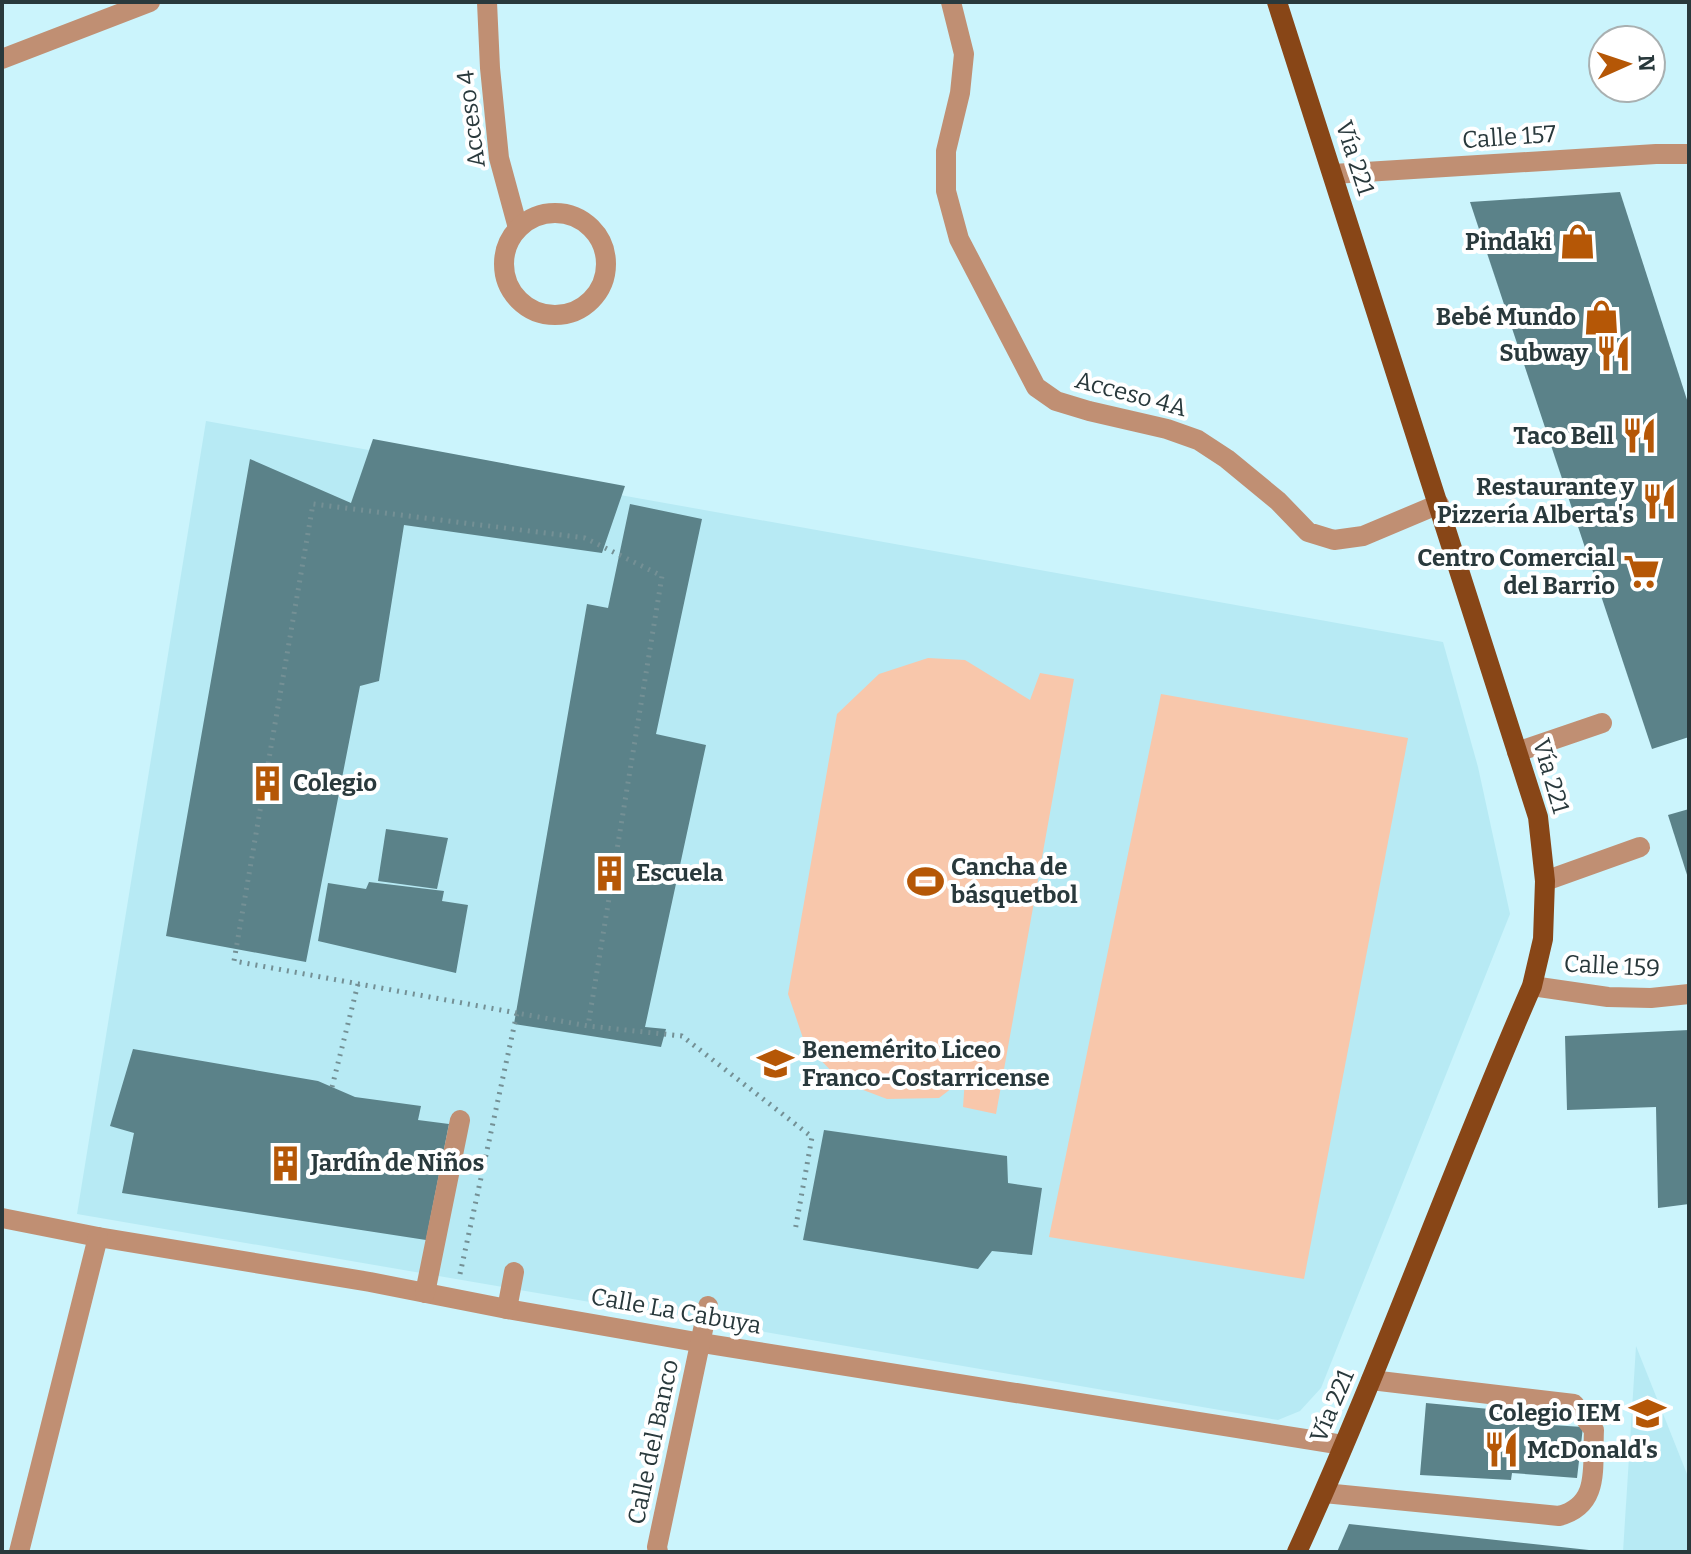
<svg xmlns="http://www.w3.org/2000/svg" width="1691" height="1554" font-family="Bitter,serif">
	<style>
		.built { fill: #b7eaf4 }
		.green { fill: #f8c7ab }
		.building { fill: #5b8289 }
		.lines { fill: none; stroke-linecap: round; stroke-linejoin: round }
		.path { stroke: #749095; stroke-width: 5; stroke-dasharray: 2 6; stroke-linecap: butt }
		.minor { stroke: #c08f73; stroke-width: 20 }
		.major { stroke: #884617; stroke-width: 20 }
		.labels { text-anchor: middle; stroke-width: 8; stroke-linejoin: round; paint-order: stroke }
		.street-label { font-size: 24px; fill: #29393c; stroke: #fff }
		.poi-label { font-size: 24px; font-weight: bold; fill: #29393c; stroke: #fff; text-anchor: end }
	</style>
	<rect width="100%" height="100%" fill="#cbf4fc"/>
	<g class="built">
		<path d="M206 421 1443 642 1478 767 1510 914 1321 1388 1300 1411 1278 1420 77 1214Z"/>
		<path d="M1636 1346 1689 1479V1552H1623Z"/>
	</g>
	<g class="green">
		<path d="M928 658 965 660 1030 700 1040 673 1074 679 996 1114 963 1107 965 1078 939 1098 887 1099 842 1082 805 1044 788 994 837 714 879 674Z"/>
		<path d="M1161 694 1408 738 1304 1279 1049 1237Z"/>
	</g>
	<g class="building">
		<path d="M1620 192 1689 406V737L1652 749 1470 202Z"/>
		<path d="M373 439 625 486 602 553 404 525 379 681 360 686 306 962 166 936 250 459 351 503Z"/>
		<path d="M630 504 702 519 656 734 706 745 645 1027 666 1029 661 1047 514 1024 587 604 608 608Z"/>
		<path d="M1689 809V878H1688L1668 815Z"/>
		<path d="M386 829 448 838 437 889 378 881Z"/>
		<path d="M369 882 444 891 442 901 468 905 456 973 318 941 328 883 366 889Z"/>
		<path d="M1689 1030V1204L1658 1208 1656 1107 1567 1110 1565 1036Z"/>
		<path d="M133 1049 318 1081 355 1097 421 1106 418 1120 449 1124 426 1240 122 1193 134 1133 110 1126Z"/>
		<path d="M824 1130 1007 1156 1008 1183 1042 1188 1032 1255 992 1251 978 1269 803 1240Z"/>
		<path d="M1426 1403 1521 1412 1520 1423 1583 1427 1577 1478 1512 1473 1511 1480 1420 1475Z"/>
		<path d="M1349 1524 1589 1550V1552H1337Z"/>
	</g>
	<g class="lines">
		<g class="path">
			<path d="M517 1013 234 961 313 504 585 538 662 576 588 1026"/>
			<path d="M332 1087 358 984"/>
			<path d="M460 1274 517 1013 588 1026 682 1036 812 1137 795 1231"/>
		</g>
		<g class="minor">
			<path d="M487 2 490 68 499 158 518 228"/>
			<path d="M951 2 964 54 960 93 946 151V191L959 239 1036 387 1056 401 1089 411 1167 429 1198 440 1227 459 1278 501 1308 532 1334 540 1363 536 1439 504"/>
			<path d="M2 59 150 2"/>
			<path d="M1333 174 1656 154H1689"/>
			<circle cx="555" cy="264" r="51"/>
			<path d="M1517 752 1602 723"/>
			<path d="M1545 881 1640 847"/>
			<path d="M1532 986 1608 997 1651 998 1689 994"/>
			<path d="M2 1218 98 1237 370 1282 507 1309 702 1343 1343 1445"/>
			<path d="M425 1293 460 1120"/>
			<path d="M507 1309 514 1272"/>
			<path d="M1324 1493 1559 1516C1601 1505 1592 1466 1594 1430L1574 1404 1371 1380"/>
			<path d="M19 1552 98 1237"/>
			<path d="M658 1552 657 1547 708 1306"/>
		</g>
		<path class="major" d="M1277 2 1538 817 1545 881 1543 939 1532 986C1450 1173 1382 1366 1297 1552"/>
	</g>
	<defs>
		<symbol id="shop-bare" viewBox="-9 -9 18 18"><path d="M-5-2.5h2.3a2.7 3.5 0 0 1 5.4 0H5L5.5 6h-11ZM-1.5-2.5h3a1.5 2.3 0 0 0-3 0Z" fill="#b55706" stroke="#fff" stroke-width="2.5" paint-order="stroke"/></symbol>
		<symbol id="restaurant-bare" viewBox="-9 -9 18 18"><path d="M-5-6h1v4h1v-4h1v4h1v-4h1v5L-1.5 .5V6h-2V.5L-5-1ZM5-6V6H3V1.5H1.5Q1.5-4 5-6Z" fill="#b55706" stroke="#fff" stroke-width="2.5" paint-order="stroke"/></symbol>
		<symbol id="supermarket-bare" viewBox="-9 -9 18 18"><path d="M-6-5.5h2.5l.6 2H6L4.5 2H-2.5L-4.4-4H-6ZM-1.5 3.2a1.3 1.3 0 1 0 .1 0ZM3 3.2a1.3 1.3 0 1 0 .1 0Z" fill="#b55706" stroke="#fff" stroke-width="2.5" paint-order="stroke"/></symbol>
		<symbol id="building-bare" viewBox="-9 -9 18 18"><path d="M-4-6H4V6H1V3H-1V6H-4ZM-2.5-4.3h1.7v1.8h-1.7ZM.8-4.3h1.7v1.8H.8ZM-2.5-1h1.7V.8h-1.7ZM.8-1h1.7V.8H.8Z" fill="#b55706" stroke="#fff" stroke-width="2.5" paint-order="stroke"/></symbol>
		<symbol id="stadium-bare" viewBox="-9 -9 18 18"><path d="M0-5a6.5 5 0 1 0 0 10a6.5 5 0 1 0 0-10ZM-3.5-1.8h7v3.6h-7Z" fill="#b55706" stroke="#fff" stroke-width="2.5" paint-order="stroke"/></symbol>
		<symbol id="school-bare" viewBox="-9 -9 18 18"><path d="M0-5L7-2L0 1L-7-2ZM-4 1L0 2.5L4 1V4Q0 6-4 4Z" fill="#b55706" stroke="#fff" stroke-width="2.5" paint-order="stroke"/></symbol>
	</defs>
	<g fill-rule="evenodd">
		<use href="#shop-bare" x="1552" y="216" width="51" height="51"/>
		<use href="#shop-bare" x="1576" y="292" width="51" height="51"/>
		<use href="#restaurant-bare" x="1588" y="328" width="51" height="51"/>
		<use href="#restaurant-bare" x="1614" y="410" width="51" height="51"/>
		<use href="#restaurant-bare" x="1634" y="476" width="51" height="51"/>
		<use href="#supermarket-bare" x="1616" y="546" width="51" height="51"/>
		<use href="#building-bare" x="242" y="758" width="51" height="51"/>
		<use href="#building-bare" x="584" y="848" width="51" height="51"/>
		<use href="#stadium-bare" x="900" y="856" width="51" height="51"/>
		<use href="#school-bare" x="750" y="1038" width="51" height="51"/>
		<use href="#building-bare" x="260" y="1138" width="51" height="51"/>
		<use href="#school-bare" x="1622" y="1388" width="51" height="51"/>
		<use href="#restaurant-bare" x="1476" y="1424" width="51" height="51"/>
	</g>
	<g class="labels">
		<g class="street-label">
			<text transform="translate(471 119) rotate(-97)" y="8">Acceso 4</text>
			<text transform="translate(1509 137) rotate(-4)" y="8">Calle 157</text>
			<text transform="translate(1355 158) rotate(72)" y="8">Vía 221</text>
			<text transform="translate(1131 394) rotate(15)" y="8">Acceso 4A</text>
			<text transform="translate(1551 776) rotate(74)" y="8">Vía 221</text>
			<text transform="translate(1612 966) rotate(3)" y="8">Calle 159</text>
			<text transform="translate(676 1311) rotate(10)" y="8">Calle La Cabuya</text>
			<text transform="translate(1332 1406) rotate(-67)" y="8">Vía 221</text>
			<text transform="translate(653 1442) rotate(-78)" y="8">Calle del Banco</text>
		</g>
		<g class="poi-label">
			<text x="1552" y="250">Pindaki</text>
			<text x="1576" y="325">Bebé Mundo</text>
			<text x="1588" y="361">Subway</text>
			<text x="1614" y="444">Taco Bell</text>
			<text x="1634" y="495">Restaurante y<tspan x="1634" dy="28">Pizzería Alberta's</tspan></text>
			<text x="1615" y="566">Centro Comercial<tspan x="1615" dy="28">del Barrio</tspan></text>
			<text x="293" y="791" text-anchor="start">Colegio</text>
			<text x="951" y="875" text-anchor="start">Cancha de<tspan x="951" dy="28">básquetbol</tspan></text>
			<text x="636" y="881" text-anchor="start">Escuela</text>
			<text x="802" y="1058" text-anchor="start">Benemérito Liceo<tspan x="802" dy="28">Franco-Costarricense</tspan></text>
			<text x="311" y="1171" text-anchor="start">Jardín de Niños</text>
			<text x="1621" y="1421">Colegio IEM</text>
			<text x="1527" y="1458" text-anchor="start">McDonald's</text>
		</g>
	</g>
	<rect width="1691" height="1554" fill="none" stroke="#29393c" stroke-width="8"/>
	<g transform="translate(1627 64) rotate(87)"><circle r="38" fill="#ffffff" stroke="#a9b0b1" stroke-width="2"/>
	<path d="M0-6L14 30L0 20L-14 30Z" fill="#b55706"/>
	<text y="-12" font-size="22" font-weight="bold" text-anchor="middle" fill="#29393c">N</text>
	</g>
</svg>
